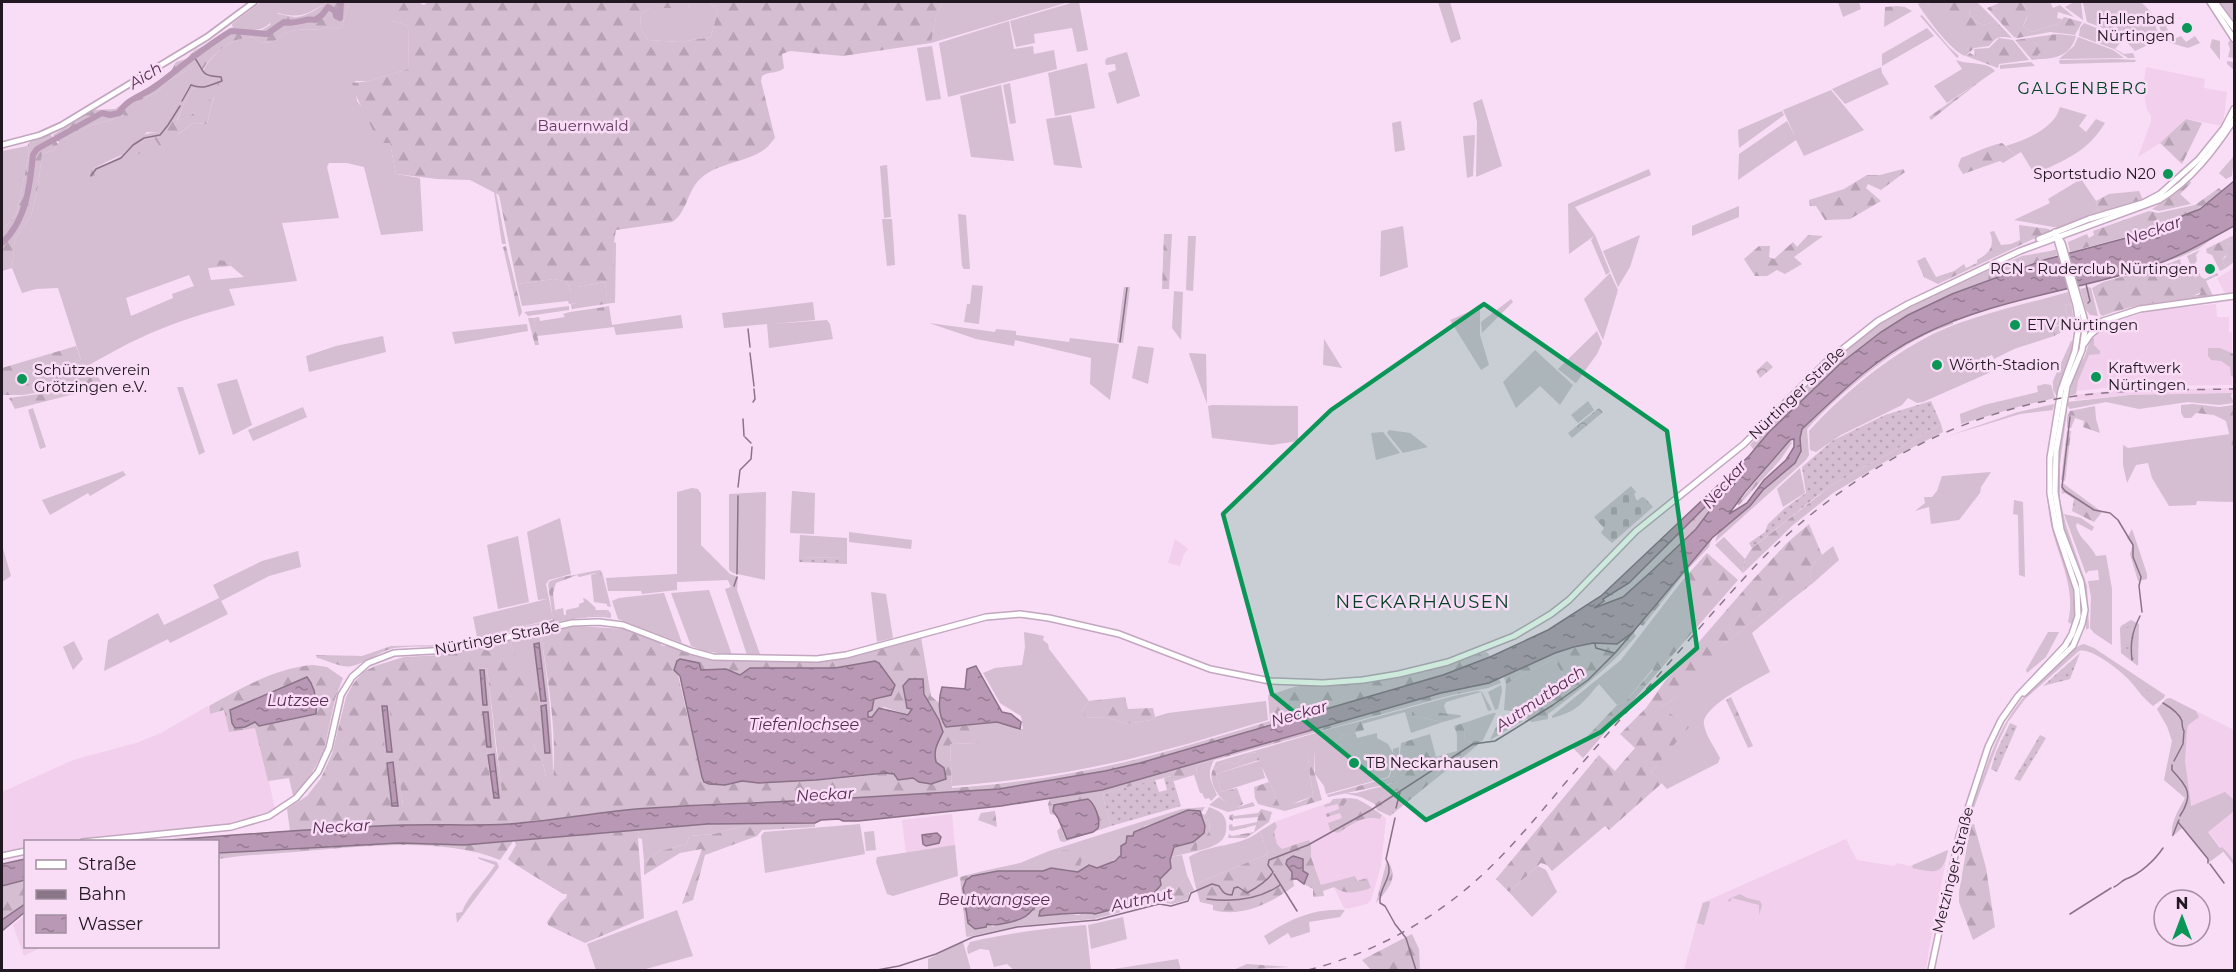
<svg xmlns="http://www.w3.org/2000/svg" width="2236" height="972" font-family="Montserrat,sans-serif">
	<style>
		.built { fill: #f2cfed }
		.grass { fill: #d5bdd2; fill-rule: evenodd }
		.forest { fill: url(#forest-firs); fill-rule: evenodd }
		.wetland { fill: url(#wetland-marsh) }
		.cemetery { fill: url(#cemetery-stones) }
		.park { fill: url(#park-crowns) }
		.garden { fill: url(#garden-dots) }
		.water { fill: url(#water-ripples); stroke: #8b7288; stroke-width: 1.5; fill-rule: evenodd }
		.lines { fill: none; stroke-linecap: round; stroke-linejoin: round }
		.stream { stroke: #8b7288; stroke-width: 1.5 }
		.river { stroke: #b898b4; stroke-width: 6 }
		.secondary-casing { stroke: #c2a7bf; stroke-width: 8 }
		.primary-casing { stroke: #c2a7bf; stroke-width: 8 }
		.secondary { stroke: #fff; stroke-width: 4.5 }
		.primary { stroke: #fff; stroke-width: 5 }
		.rail { stroke: #897687; stroke-width: 1.5; stroke-dasharray: 8 8; stroke-linecap: butt }
		.marked { fill: #0a9656; fill-opacity: 0.2; stroke: #0a9656; stroke-width: 4.5; stroke-linejoin: round }
		.poi-dot { fill: #0a9656; stroke: #f9dcf6; stroke-width: 2 }
		.labels { text-anchor: middle; stroke-width: 5; stroke-linejoin: round; paint-order: stroke }
		.poi-label { font-size: 15px; fill: #221821; stroke: #f9dcf6; text-anchor: start }
		.park-label { font-size: 15px; fill: #663a62; stroke: #f9dcf6 }
		.street-label { font-size: 15px; fill: #221821; stroke: #f9dcf6 }
		.water-label { font-size: 16px; font-style: italic; fill: #562c53; stroke: #f9dcf6 }
		.neighbourhood-label { font-size: 16px; letter-spacing: 1.5px; fill: #024122; stroke: #f9dcf6 }
		.quarter-label { font-size: 18px; letter-spacing: 1.5px; fill: #024122; stroke: #f9dcf6 }
	</style>
	<defs>
		<pattern id="forest-firs" width="22" height="20" patternUnits="userSpaceOnUse" patternTransform="scale(1.5)"><rect width="22" height="20" fill="#d5bdd2"/><path d="M5 1l3.5 6h-7zM16 11l3.5 6h-7z" fill="#b7a2b4"/></pattern>
		<pattern id="wetland-marsh" width="20" height="14" patternUnits="userSpaceOnUse" patternTransform="scale(1.5)"><rect width="20" height="14" fill="#d5bdd2"/><path d="M1 5h8M5 5V1M11 12h8M15 12V8" fill="none" stroke="#b7a2b4"/></pattern>
		<pattern id="cemetery-stones" width="16" height="16" patternUnits="userSpaceOnUse" patternTransform="scale(1.5)"><rect width="16" height="16" fill="#d5bdd2"/><path d="M2 7V4a2 2 0 0 1 4 0v3zM10 15v-3a2 2 0 0 1 4 0v3z" fill="#b7a2b4"/></pattern>
		<pattern id="park-crowns" width="20" height="18" patternUnits="userSpaceOnUse" patternTransform="scale(1.5)"><rect width="20" height="18" fill="#d5bdd2"/><path d="M2 6a3 3 0 1 1 6 0M12 15a3 3 0 1 1 6 0" fill="none" stroke="#b7a2b4"/></pattern>
		<pattern id="garden-dots" width="8" height="8" patternUnits="userSpaceOnUse" patternTransform="scale(1.5)"><rect width="8" height="8" fill="#d5bdd2"/><path d="M2 2h.1M6 6h.1" fill="none" stroke="#b7a2b4" stroke-width="1.8" stroke-linecap="round"/></pattern>
		<pattern id="water-ripples" width="26" height="14" patternUnits="userSpaceOnUse" patternTransform="scale(1.5)"><rect width="26" height="14" fill="#b898b4"/><path d="M2 4q2-2 4 0t4 0M15 11q2-2 4 0t4 0" fill="none" stroke="#957b92"/></pattern>
	</defs>
	<rect width="100%" height="100%" fill="#f9dcf6"/>
	<g class="built">
		<path d="M2146 67 2205 79 2204 88 2227 92 2223 126 2186 119 2160 143 2138 157 2151 121V115L2147 110 2143 88Z"/>
		<path d="M2234 268V291L2226 295 2217 278Z"/>
		<path d="M2216 304 2217 317H2229V332H2232V385L2126 386 2076 391 2077 381 2086 362 2090 340 2095 333 2107 325 2152 310Z"/>
		<path d="M2234 388V393L2130 395 2075 400 2074 395 2108 391Z"/>
		<path d="M1175 539 1188 549 1184 554 1180 566 1168 563Z"/>
		<path d="M2170 698 2234 730V865L2209 832 2185 796 2164 780 2172 741 2168 729 2157 709 2166 699Z"/>
		<path d="M208 706 210 714 224 710 230 732 257 727 275 809 249 821 227 824 101 836 63 841 26 842 25 849 2 855V792L73 760 136 743 161 733Z"/>
		<path d="M1339 799H1352L1363 802 1386 818 1381 866 1371 900 1367 904 1347 909 1344 908 1334 887 1323 890 1306 842 1283 851 1277 844 1272 823Z"/>
		<path d="M952 814 955 846 906 853 902 820Z"/>
		<path d="M1846 839 1857 860 1894 866 1897 863 1910 866 1948 850 1929 949 1926 970H1684L1702 903Z"/>
		<path d="M25 915 26 946 42 947 24 956 13 925Z"/>
	</g>
	<g class="grass">
		<path d="M261 2H328C306 14 304 19 278 13 264 34 257 30 233 29L232 24Z"/>
		<path d="M349 2H404L392 21 409 26 408 69 369 81H355L357 101 364 110 379 142 390 143 396 174 420 178 423 231 381 235 364 167 347 163H329L327 167 339 218 282 223 297 281 229 289 235 305C201 314 169 324 138 339 113 350 92 365 67 376L70 364 81 360 58 288 36 289 22 293 12 268 15 239 31 216 38 187 42 154 54 150 60 141 92 125 115 119 137 102 159 91 166 82 193 67 196 62 203 71C213 53 232 36 254 38L260 43 274 42C284 29 305 28 321 30L325 27 335 29 342 27ZM214 80 207 91 193 88 184 103 177 122 191 115 214 97 207 124 194 123 160 147 154 138 142 140 143 151 102 175 92 169 123 154 147 132 159 133 166 127 190 84 203 88ZM200 262H230L231 266 244 277 211 280 208 268ZM189 275 194 286 172 294 173 298 131 316 126 298Z"/>
		<path d="M691 2H709L718 10 711 37 680 42 648 40 640 27 641 14 650 8H688Z"/>
		<path d="M943 2H1069L931 43 936 17Z"/>
		<path d="M1074 2H1079L1088 50 1077 52 1072 28 1034 34 1035 43 1016 47 1010 21Z"/>
		<path d="M1438 2H1450L1461 39 1451 43Z"/>
		<path d="M1838 2H1859L1861 9 1843 17Z"/>
		<path d="M1922 2C1939 2 1961 38 1970 52L1965 56C1951 51 1926 17 1918 4Z"/>
		<path d="M2022 2H2050L2053 8 2060 5 2074 17 2058 12 2057 18 2062 19 2058 24 2031 32 2023 26C2029 15 2030 11 2022 2Z"/>
		<path d="M2074 2H2081L2083 20 2065 7Z"/>
		<path d="M2094 2H2141L2151 12 2159 37 2152 43 2135 51 2125 40 2127 38 2125 37 2123 39C2117 32 2115 20 2110 12L2108 14 2113 23 2116 33 2087 22 2083 3Z"/>
		<path d="M2224 2H2234V21L2220 3Z"/>
		<path d="M1979 4 1995 20C1986 28 1976 24 1969 15L1971 7Z"/>
		<path d="M2160 19 2168 20 2171 23 2166 27 2174 39 2181 36 2186 42 2195 36 2200 43 2188 48 2164 41 2159 25 2162 24 2161 21H2158Z"/>
		<path d="M1009 21 1014 49 1033 46 1034 54 1054 50 1057 69 948 97 939 43Z"/>
		<path d="M2084 23 2116 36 2120 43 2115 49 2124 54 2133 53 2135 58H2128L2114 49 2079 36 2080 28Z"/>
		<path d="M1927 28 1934 36 1882 66V54Z"/>
		<path d="M2057 34 2076 36C2071 55 2056 59 2039 59L2035 41H2056Z"/>
		<path d="M2078 37 2113 50 2124 58 2059 59 2074 46Z"/>
		<path d="M2232 37 2234 44V70L2227 64V61L2233 62V58L2228 57 2230 49 2228 43Z"/>
		<path d="M2212 39 2220 41V60L2210 47Z"/>
		<path d="M932 46 941 99 926 101 917 48Z"/>
		<path d="M1127 52 1140 96 1117 104 1108 73 1116 70 1115 64 1106 65 1105 61 1107 58Z"/>
		<path d="M2115 59 2136 60 2135 62 2060 64 2059 60Z"/>
		<path d="M1956 60C1968 65 1987 61 1995 71L1947 103 1934 86 1962 69Z"/>
		<path d="M2031 62 2035 66 2000 69V65Z"/>
		<path d="M1087 63 1095 108 1055 116 1048 73Z"/>
		<path d="M1881 67 1882 73 1889 84 1845 104 1832 89Z"/>
		<path d="M1010 83 1016 123 1010 124 1003 85Z"/>
		<path d="M1001 85 1014 161 971 157 960 96Z"/>
		<path d="M1831 90 1864 130 1804 156 1796 140 1738 180 1739 154 1787 121 1795 136 1783 110Z"/>
		<path d="M1482 99 1502 166 1476 177 1477 122 1473 103Z"/>
		<path d="M2060 107 2087 115 2079 126 2086 132 2096 119 2105 123C2086 154 2066 158 2035 175L2021 152 2016 155 2006 146C2026 140 2055 128 2060 107Z"/>
		<path d="M1782 111 1784 115 1739 148 1738 130Z"/>
		<path d="M1071 115 1082 168 1054 165 1046 119Z"/>
		<path d="M1401 121 1405 150 1395 152 1392 123Z"/>
		<path d="M1475 135 1473 176 1467 178 1463 136Z"/>
		<path d="M27 146 29 153 17 213 2 231V151Z"/>
		<path d="M2234 156 2232 176 2226 179 2219 173Z"/>
		<path d="M887 165 891 217 884 218 880 166Z"/>
		<path d="M1649 169 1651 175 1575 207 1595 235 1610 272 1606 275 1591 240 1594 236 1569 254 1568 204Z"/>
		<path d="M2081 179 2096 201 2098 213 2059 228 2014 220 2050 203 2048 199Z"/>
		<path d="M494 191 496 193 506 244H502Z"/>
		<path d="M1739 206V217L1692 236V226Z"/>
		<path d="M958 214 966 215 970 269H964L962 266Z"/>
		<path d="M882 219H892L895 265 887 266Z"/>
		<path d="M1403 226 1408 267 1380 277 1381 231Z"/>
		<path d="M2219 234 2198 249 2180 257 2086 286 2154 265 2177 256Z"/>
		<path d="M1640 235 1630 267 1618 287 1603 251Z"/>
		<path d="M1188 236H1196L1193 291 1186 290Z"/>
		<path d="M614 242 616 243 615 303H612V300L569 304 568 301 522 306 517 284 554 279 567 282 571 293 577 287 605 282 607 297 612 298Z"/>
		<path d="M2230 243 2234 247V262L2226 268 2222 260 2226 257 2228 244Z"/>
		<path d="M2180 259 2183 273 2192 271 2202 292 2192 296H2183L2172 269 2165 265Z"/>
		<path d="M1989 270 1988 280 1952 294 1881 332 1841 363 1769 432 1754 450 1750 445C1791 402 1831 356 1882 323 1915 301 1953 286 1989 270Z"/>
		<path d="M1610 273 1618 290 1603 340 1584 299Z"/>
		<path d="M972 285 983 286 979 324 964 322 967 304H970Z"/>
		<path d="M1124 287H1130L1123 343 1117 342Z"/>
		<path d="M2088 287 2091 288 2098 316 2090 315 2086 310 2080 289Z"/>
		<path d="M1174 291 1183 292 1181 340 1172 328Z"/>
		<path d="M2068 292 2072 306 2066 304 2065 307 2068 322 2051 327 2054 336 2014 349 1994 359 1992 355 1985 358 1991 372 1923 402 1917 403 1908 398 1902 405 1841 435 1816 452 1810 450 1809 431C1840 397 1879 364 1920 341 1964 316 2021 306 2068 292Z"/>
		<path d="M1511 299 1513 302 1482 333 1481 322Z"/>
		<path d="M813 302 815 320 772 324 827 320 830 324 833 339 769 348 767 324 724 328 722 313Z"/>
		<path d="M569 306V310L528 316 524 312Z"/>
		<path d="M609 306 612 325 681 315 683 328 616 335 614 327 537 336 534 318 539 317 540 321 565 317 563 314 570 312V316L605 310 604 307Z"/>
		<path d="M1480 307V335L1489 365 1481 370 1450 320Z"/>
		<path d="M929 323 995 332 996 329 1016 331V335L1069 342 1070 338 1119 344 1110 400 1090 384 1091 358 1015 340 1014 346 976 339Z"/>
		<path d="M527 324 528 331 455 344 452 332Z"/>
		<path d="M1597 331 1602 343 1597 354 1576 383 1574 382 1558 369Z"/>
		<path d="M383 336 386 352 309 372 306 356 336 346Z"/>
		<path d="M2091 337 2094 338V345L2100 351V354L2089 355 2078 381 2076 394 2069 396 2074 373 2085 356Z"/>
		<path d="M1324 339 1342 368 1323 365Z"/>
		<path d="M2071 341 2075 342C2070 361 2061 377 2057 397L2053 390V381Z"/>
		<path d="M1138 346 1154 348 1148 384 1132 378Z"/>
		<path d="M1535 350 1573 385 1560 405 1540 386 1516 408 1503 382Z"/>
		<path d="M1190 353 1206 354 1207 404 1189 354Z"/>
		<path d="M237 379 252 425 233 435 217 384Z"/>
		<path d="M2045 384 2051 385 2055 398 2021 406 1961 424 1960 414 1984 405 2038 392 2037 386Z"/>
		<path d="M177 387H183L205 452 199 455Z"/>
		<path d="M2232 393 2231 396 2234 403 2219 405 2188 402 2139 409 2106 402 2070 409 2067 405V402L2130 395Z"/>
		<path d="M1588 401 1594 410 1578 423 1571 415Z"/>
		<path d="M2054 404 2053 410 2020 414 1948 436 2018 412Z"/>
		<path d="M2056 404C2054 433 2046 478 2049 505 2055 547 2082 583 2073 625L2068 622C2077 585 2056 555 2050 519 2043 480 2049 442 2056 404Z"/>
		<path d="M2066 404 2067 410 2060 464V499L2066 525 2087 586 2089 628 2086 630 2085 589 2063 529 2057 501V463Z"/>
		<path d="M1212 405 1298 406V441L1272 445 1212 438 1208 406Z"/>
		<path d="M303 407 307 417 253 441 248 430Z"/>
		<path d="M33 408 46 447 40 449 28 410Z"/>
		<path d="M1941 424 1943 432 1888 460 1833 493 1818 496 1827 488Z"/>
		<path d="M1802 429H1807L1809 455 1806 460 1715 542 1718 533 1763 490 1795 463Z"/>
		<path d="M1389 430 1410 433 1428 447 1403 453 1387 433Z"/>
		<path d="M1383 432 1400 453 1376 460 1371 433Z"/>
		<path d="M2230 434 2234 453V502L2197 501 2196 505 2169 506 2152 478 2148 463 2136 465 2127 483 2123 465V445L2128 448Z"/>
		<path d="M1800 468 1805 493 1783 507 1777 489Z"/>
		<path d="M123 471 126 475 90 496 88 493 50 515 42 500Z"/>
		<path d="M1991 472 1981 487 1980 493 1959 520 1931 524 1929 507 1915 511 1925 503 1924 497H1932L1937 491 1942 476Z"/>
		<path d="M692 488 698 489 701 494V545L730 574 738 577 737 590 760 654 747 655 725 589 731 587 728 580 677 582V590L642 594 641 591H608L606 578 677 574V492Z"/>
		<path d="M792 491 815 493 814 534 790 533Z"/>
		<path d="M766 492 765 580 733 573 729 570V494Z"/>
		<path d="M2014 500 2023 502 2025 577 2019 575 2018 515 2013 514Z"/>
		<path d="M2064 514 2081 518 2094 527 2092 531 2077 523 2076 526C2080 540 2089 542 2096 556L2106 555 2112 589V645L2094 633 2090 628 2091 597 2088 581 2099 580 2098 570 2088 571 2086 574Z"/>
		<path d="M560 518 571 574 549 580 546 584 553 619 477 637 473 617 547 599 538 600 527 532Z"/>
		<path d="M2132 529 2147 574V579L2138 581 2130 554 2133 545 2127 538Z"/>
		<path d="M849 532 912 540 911 549 849 542Z"/>
		<path d="M800 535 847 538V558L799 557Z"/>
		<path d="M518 536 529 602 498 609 487 545Z"/>
		<path d="M1724 537 1745 559 1743 573 1715 545Z"/>
		<path d="M2 545 11 576 2 582Z"/>
		<path d="M1833 546 1839 560 1813 583C1803 567 1821 556 1833 546Z"/>
		<path d="M298 551 301 567 269 576 221 601 228 614 170 643 168 639 104 671 108 640 158 613 164 625 219 598 213 585 262 561Z"/>
		<path d="M600 570 602 572 611 607 607 606V604L594 602 591 575 600 572 578 574Z"/>
		<path d="M1682 581 1709 601 1625 702 1617 705 1599 684C1583 702 1579 711 1552 718V716L1621 660Z"/>
		<path d="M709 590 732 655 704 651 691 646 671 593Z"/>
		<path d="M871 592 886 594 893 638 877 642Z"/>
		<path d="M664 593 682 643 618 619 612 601 619 598Z"/>
		<path d="M1785 595 1790 601 1752 633 1770 672C1756 680 1700 707 1704 725 1706 736 1715 748 1720 758L1718 763 1667 789 1651 772 1666 753 1661 707 1671 701 1704 664 1709 668 1722 646Z"/>
		<path d="M583 598 586 599 596 608 595 610H608L606 615 563 618 555 610 563 608 564 615H566V610L579 607V604L584 602Z"/>
		<path d="M2131 620 2139 624 2138 666 2121 653 2120 629 2121 626Z"/>
		<path d="M1024 632 1044 636 1043 640 1048 644 1049 649 1089 701 1083 709 1086 718 1107 717 1126 724 1151 720 1155 717 1168 713 1266 701 1268 720C1226 732 1184 746 1141 756 1079 772 1015 781 952 786L950 744 978 743V724C985 723 992 722 999 722 1008 723 1015 730 1023 729L1021 716 1000 703 983 673 995 668 1022 665 1025 647Z"/>
		<path d="M2048 632H2059L2046 657 2027 673 2026 670Z"/>
		<path d="M541 635C548 682 553 730 553 778H546L542 758 536 753 511 642Z"/>
		<path d="M74 641 83 659 73 670 63 647Z"/>
		<path d="M2084 644 2094 648 2165 695 2164 698 2153 706C2143 698 2138 690 2130 681 2121 671 2091 647 2079 651L2025 699 2008 722 1998 743 1972 813 1967 841H1963C1964 825 1972 808 1977 793 1999 730 2009 703 2063 661 2071 655 2074 646 2084 644Z"/>
		<path d="M1554 659 1570 687 1524 717 1520 712 1504 710 1506 684Z"/>
		<path d="M487 668 496 750 504 800 492 801 479 669Z"/>
		<path d="M1501 685 1502 691 1498 709 1495 710 1488 692Z"/>
		<path d="M1478 691 1482 692 1492 710 1488 711 1481 692 1446 702 1444 706 1447 714 1412 712V716L1443 722 1411 733 1405 712 1362 724 1361 721 1453 696Z"/>
		<path d="M2170 698 2196 711 2199 717 2188 725 2187 729 2185 761 2191 806 2225 792 2234 800V811L2208 832 2220 848 2222 847C2226 852 2234 857 2234 865L2222 850 2223 852 2208 863V859L2182 828 2172 837C2170 822 2179 810 2185 798L2164 780 2172 741 2167 726 2157 709 2166 699Z"/>
		<path d="M390 705 403 807 391 808 380 706Z"/>
		<path d="M1493 713H1496L1483 740 1465 742 1464 730 1469 727 1470 721Z"/>
		<path d="M1333 728V731L1314 739 1315 741 1323 740 1336 743 1341 736 1355 732 1357 738 1377 733V738L1388 744 1393 753V749L1399 747V763L1394 776 1389 778 1394 761 1388 777 1326 794 1324 786 1315 774V748L1308 758 1313 796 1283 807 1280 806 1262 767 1265 778 1221 792 1216 774 1259 761 1256 752 1248 754 1236 764 1225 762 1212 771 1216 762Z"/>
		<path d="M1467 754 1428 785C1439 771 1448 759 1467 754Z"/>
		<path d="M1214 760C1206 775 1211 781 1217 795L1211 801 1209 798 1205 799 1202 793H1200L1194 775 1197 774 1196 765Z"/>
		<path d="M1398 782H1411L1387 794 1375 804 1361 797 1344 793H1356Z"/>
		<path d="M1219 797 1233 809 1253 802 1255 806 1228 812 1209 805Z"/>
		<path d="M1349 798 1357 799 1368 805 1352 814 1347 812 1344 805Z"/>
		<path d="M1205 807 1201 813 1205 815 1209 807C1213 809 1218 810 1221 813 1228 818 1228 834 1222 840 1216 846 1206 849 1197 851L1198 842 1209 832 1210 821 1204 820 1201 813H1179L1168 819 1145 826 1133 836 1126 838C1125 856 1112 863 1097 868L1089 865 1078 872 1070 870V867L1060 851C1057 857 1055 865 1050 868 1038 876 1002 870 986 874L983 871 1020 863 1049 851 1182 809Z"/>
		<path d="M707 824H751L714 834 689 836 687 844 660 851 644 861 642 839 638 838 640 830Z"/>
		<path d="M860 824 865 854 765 873 761 836 764 832Z"/>
		<path d="M874 831 876 850 866 851 864 832Z"/>
		<path d="M1260 831 1268 854 1195 884 1189 857C1211 843 1239 848 1260 831Z"/>
		<path d="M955 845 958 876 893 896 887 894 876 862 877 857Z"/>
		<path d="M1948 850C1943 876 1935 873 1912 868L1913 865Z"/>
		<path d="M1182 855 1187 875 1173 893 1172 904 1161 902 1157 894 1154 892 1160 885 1159 881 1166 871 1170 857Z"/>
		<path d="M478 857 497 862 499 867 457 923 456 913 462 912C468 895 485 881 495 865L479 859Z"/>
		<path d="M1538 866 1546 870 1557 892 1532 917 1509 892Z"/>
		<path d="M1740 894 1747 898 1760 901 1762 905 1759 915V905L1732 898 1730 902 1728 901 1729 899Z"/>
		<path d="M1709 901 1710 903 1704 925 1697 923 1703 903Z"/>
		<path d="M677 910 693 956 642 970H596L587 944Z"/>
		<path d="M1345 910 1340 917 1309 922 1310 932 1291 938 1288 933 1269 945 1264 936C1290 919 1314 908 1345 910Z"/>
		<path d="M1082 913H1085L1081 920 1019 926 967 937 966 935C983 931 996 925 1011 920 1030 914 1059 914 1079 915Z"/>
		<path d="M1123 917 1127 939 1091 949 1088 925Z"/>
		<path d="M1086 925 1091 970H1014L1007 964 994 967 989 950 980 949 968 954 967 948 970 942C1009 933 1047 928 1086 925Z"/>
		<path d="M963 942 971 970H928V959Z"/>
		<path d="M1178 959 1181 970H1107Z"/>
	</g>
	<g class="forest">
		<path d="M328 2H349L342 27 335 29 325 27 321 30C306 28 284 29 274 42L260 43 254 38C232 36 213 53 202 71L196 63 193 67 166 82 159 91 137 102V117L129 121 123 114 115 119 92 125 59 142 53 135 94 110 115 109 170 73 176 62 186 59 195 50 214 41 223 33 233 29 262 30 270 25 272 15C281 12 287 17 296 17 307 17 319 7 328 2Z"/>
		<path d="M404 2H417L424 5 428 2H691L688 8H650L641 14 640 27 648 40 680 42 711 37 718 10 709 2H943L936 17 931 43 843 56 790 51 782 54 784 68C778 74 769 71 762 76L761 81 775 138C772 141 769 146 765 149 746 163 718 162 700 179 687 191 687 213 672 222L616 230 614 242 613 298H607L605 282 577 287 578 292 571 293 567 282 554 279 517 284 499 195 470 180 437 179 396 174 390 143H379C370 122 358 104 352 83L369 81 408 69 409 26 392 21 390 15 398 11Z"/>
		<path d="M1927 2H1977L1979 4 1970 10 1969 15C1976 24 1986 28 1995 20L2012 38C1999 36 1997 36 1989 46L1974 48 1970 52 1948 21Z"/>
		<path d="M2002 2H2022L2029 12 2023 26 2031 32 2058 24 2064 17 2082 22 2075 35 2050 32 2018 38 2014 37 1987 8Z"/>
		<path d="M1897 6 1905 7 1912 11 1884 27 1885 7Z"/>
		<path d="M1922 15 1949 47 1959 56 1957 58 1920 16Z"/>
		<path d="M2057 34 2056 41 2052 43 2035 41 2036 45 2042 48V52L2038 54 2039 59 2032 60 2015 40Z"/>
		<path d="M1999 38 2013 40 2029 60 1999 64 1998 68 1966 56 1970 53 1975 56 1974 49 1989 48Z"/>
		<path d="M1988 75 1931 120 1929 117Z"/>
		<path d="M214 80 219 83 218 88 206 92 193 88 184 103 177 121 191 115 214 96 207 124 194 123 178 134 179 140 160 147 154 138 142 140 144 151 103 175 92 178 90 176 92 169C101 165 115 161 123 154 139 142 134 132 159 133L166 127 163 124 174 101 181 100 190 84 203 87Z"/>
		<path d="M2186 119 2202 123 2182 164 2160 143Z"/>
		<path d="M50 134 58 144 54 150 42 154 38 187 31 216 15 239 12 268 2 271V231L17 213 29 153 27 146 31 140Z"/>
		<path d="M2002 143 2016 155 2003 163 2000 161 1963 174 1958 166 1961 158C1975 153 1987 146 2002 143Z"/>
		<path d="M1903 169 1905 172 1881 190 1868 184 1866 188 1881 201 1850 219 1825 220 1816 206H1810L1809 200 1844 189 1867 175H1880Z"/>
		<path d="M2190 181 2191 183 2180 194 2191 204 2159 211 2152 209 2175 194Z"/>
		<path d="M2219 188 2222 191C2184 226 2118 238 2070 252L2068 242 2087 234 2089 238 2094 235 2093 231 2149 211 2158 213 2195 205Z"/>
		<path d="M2139 191 2143 200 2098 213 2096 201 2109 194Z"/>
		<path d="M2019 225 2049 229 2050 231 1938 284 1924 277 1917 261 1925 257 1936 277 1954 271 1964 264 1966 268 1977 263V260C1990 253 1995 246 1990 232L1994 231 2001 245 2011 244 2020 240Z"/>
		<path d="M1164 234H1172L1169 289H1162Z"/>
		<path d="M1808 235 1823 236 1794 257 1802 264 1785 274 1777 270 1767 276H1755L1744 259 1759 246H1770L1769 257 1774 259 1793 242 1797 247Z"/>
		<path d="M2232 236 2234 237V247L2230 243 2228 244 2227 254 2222 260 2226 268 2220 271 2212 255 2207 253 2206 249Z"/>
		<path d="M506 246 522 312 520 316 519 317 503 247Z"/>
		<path d="M2056 250 2057 255 1988 280 1989 270 2022 256Z"/>
		<path d="M2200 250 2196 255 2197 261 2195 263 2201 277 2205 279 2217 273 2218 275 2206 281 2212 294 2216 297C2177 300 2139 302 2102 316L2100 314 2092 288 2103 282 2165 265 2180 278 2183 296 2199 295 2201 292 2187 256Z"/>
		<path d="M218 256 219 260 230 262 231 266 208 268 199 263Z"/>
		<path d="M603 299 612 300V303L572 309 571 304Z"/>
		<path d="M2066 304 2072 306 2074 324 2068 329 2054 336 2052 328 2068 322 2065 307Z"/>
		<path d="M604 307 605 311 579 317 570 316V312Z"/>
		<path d="M528 318H534L539 345H535Z"/>
		<path d="M1953 322V324C1942 328 1930 332 1919 338 1880 360 1837 396 1807 429H1802C1848 386 1893 344 1953 322Z"/>
		<path d="M76 346 81 360 70 364 67 375 93 366 101 382 23 395H2V368Z"/>
		<path d="M2208 348H2220L2234 354V377L2231 376 2230 367 2221 361 2211 360 2208 356Z"/>
		<path d="M91 387 94 389 15 409 9 398Z"/>
		<path d="M2193 404 2219 407 2234 405V453L2226 421 2214 415 2196 413 2191 418H2184L2181 413V405Z"/>
		<path d="M2095 406 2096 419 2100 433 2083 427 2084 421 2075 418 2071 428H2067V417L2070 411Z"/>
		<path d="M2067 431H2071L2065 481 2061 480Z"/>
		<path d="M1790 440 1792 443 1780 460 1739 505 1737 504Z"/>
		<path d="M1735 478 1734 485 1717 501 1696 529 1653 570 1623 597 1598 607 1604 602 1603 599 1629 583 1691 519 1708 505 1729 482Z"/>
		<path d="M2061 484H2064L2102 512 2094 522 2072 511 2074 499 2065 493 2062 494Z"/>
		<path d="M1831 492 1833 493 1793 525 1743 573 1745 559 1752 548 1818 496Z"/>
		<path d="M1809 524 1822 555C1813 563 1806 571 1813 583L1790 601 1784 596 1722 646 1726 651 1710 669 1704 665 1671 701 1661 707 1689 727 1651 772 1662 783 1609 830 1605 826 1552 871 1547 865 1541 863 1509 892 1496 879 1599 755 1615 771 1635 748 1620 734 1646 708 1665 681 1750 583 1787 543Z"/>
		<path d="M1712 538 1709 547 1687 570 1643 626 1639 624Z"/>
		<path d="M1707 553 1738 580 1583 758 1571 746 1579 745 1617 705 1625 702 1653 670 1651 662 1688 626 1708 601 1682 581Z"/>
		<path d="M597 571H600L601 575 596 573 579 577 577 575 556 583 553 593 555 610 563 617 606 615 608 610 611 614V618C570 612 498 638 454 645 434 648 414 645 394 648 379 651 367 663 352 666 343 669 327 660 317 658L316 655 362 656 391 646 439 645 553 620 548 584 550 581 562 577Z"/>
		<path d="M576 626 625 629 660 641 661 645 665 646 668 644 695 655 713 659 823 661 841 658 921 637 931 696 939 703 942 722 962 726 978 724V743L950 744 952 788C1015 784 1077 774 1138 759 1182 748 1226 734 1270 721L1268 695C1278 693 1286 689 1294 687 1315 682 1338 685 1359 683 1402 679 1444 667 1485 652L1488 653 1490 657 1443 675 1140 763 1105 771 999 789 851 798 843 794 821 796 816 799 796 801 706 804 626 810 506 824 403 825 290 831 287 809 307 796 321 778 332 754 346 697 353 684 363 672 375 666 404 657 442 655ZM541 635C548 681 557 731 553 778H546L542 758 536 753 534 744 541 740 540 707 532 672 516 661 511 642ZM875 661 883 668 892 683 882 698 874 699 873 706 868 712 867 716 872 717 879 708 884 707 908 715 912 711V709L907 708 904 691 924 686C923 695 938 722 943 732 936 742 933 750 936 762L944 768 946 779 931 784 919 782 913 778 896 779 894 774 885 773C839 780 791 782 745 782 734 781 724 786 713 785 707 784 705 781 702 777L678 675 714 669H726L740 675 750 668H835ZM487 668 503 800H492L479 669ZM389 705 403 806 392 808 380 706Z"/>
		<path d="M1633 632 1636 636C1610 667 1580 690 1548 714V719L1532 722 1524 717 1570 687 1554 659 1506 684 1504 677 1555 653 1593 643 1617 644Z"/>
		<path d="M313 665 327 667 343 678 335 699 324 751 308 780 293 796 289 778 268 781 255 728 229 732 224 710 210 714 209 706C242 688 275 668 313 665ZM313 684 317 707 280 721 259 725 255 722 232 723 231 710 283 688Z"/>
		<path d="M1499 679 1501 683 1488 688 1452 695 1196 765 1197 774 1174 781 1171 776 1102 794 1111 826 1064 842 1060 841 1057 831 1061 827 1064 835 1095 813 1094 806 1054 805V815L1050 814 1048 804 1050 799 1102 790 1441 693Z"/>
		<path d="M1125 697 1128 709 1153 708 1155 717 1151 720 1126 724 1107 717 1085 718 1083 709 1089 701Z"/>
		<path d="M1731 697 1753 746 1748 748 1726 700Z"/>
		<path d="M1423 711 1460 715 1461 717 1443 722 1412 716V712Z"/>
		<path d="M1500 719H1517L1523 721 1490 740Z"/>
		<path d="M1361 721 1364 730 1341 736 1336 743 1324 740 1315 742 1314 739 1332 731 1333 728Z"/>
		<path d="M1470 721 1469 727 1464 730 1465 742 1483 740 1467 754 1459 756 1443 766 1428 785 1390 816 1377 810 1375 804 1387 794 1409 782H1398L1328 797 1327 795 1394 776 1399 763 1401 743 1430 734 1436 757 1457 751V734L1454 726Z"/>
		<path d="M1311 746 1315 748 1314 771 1322 800 1285 811 1258 804 1255 798 1254 787 1269 782 1280 806 1300 802 1313 796 1308 758Z"/>
		<path d="M1257 752 1259 760 1216 774 1221 792 1237 788 1243 804 1233 810C1222 799 1209 788 1212 771L1225 762 1236 764 1248 754Z"/>
		<path d="M1349 798 1344 805 1348 812 1352 814 1368 805 1382 815 1380 819C1364 814 1351 825 1338 833L1330 830 1328 823 1342 818 1340 813 1327 817 1326 814 1339 809 1338 804 1325 807 1324 805 1330 803 1333 799Z"/>
		<path d="M1261 809 1272 812 1269 822 1246 838H1228L1229 834 1232 836 1254 832 1256 825 1232 831 1229 830V825L1232 824 1233 827 1257 822 1258 817 1233 819V821L1229 819 1230 815 1233 814 1234 816 1258 813Z"/>
		<path d="M995 811 997 827 978 820 981 813Z"/>
		<path d="M1204 820 1210 821 1209 832 1212 838 1208 843 1198 842 1197 851 1170 857 1174 847 1193 842 1204 833Z"/>
		<path d="M1275 822 1277 827 1274 832 1277 844 1282 849 1309 840 1311 846V857L1321 885 1355 876 1357 881 1367 878 1371 888C1358 892 1346 896 1334 887L1323 891 1324 896 1313 897V889L1304 884 1307 879 1302 867 1303 861 1287 860 1292 872 1294 886C1272 903 1241 918 1213 910V905L1200 902 1195 884 1268 854 1260 831Z"/>
		<path d="M815 823V827L762 830 757 836 705 855 693 900 682 904 702 849 680 853 644 875V861L660 851 687 844 689 836 714 834 751 824Z"/>
		<path d="M1974 824 1986 868 1995 927 1973 940 1959 902V892L1970 829 1971 825Z"/>
		<path d="M640 830 638 838 644 918 585 943 548 925 547 922 560 903 566 898 567 894H563L513 863 508 859 516 845 514 840 500 860C442 836 358 847 295 852 269 854 243 855 218 859V853L234 852 399 843 464 845Z"/>
		<path d="M1068 850 1083 856 1080 866 1071 867 1070 870 1051 868 1060 851Z"/>
		<path d="M1387 860C1400 878 1388 889 1376 903Z"/>
		<path d="M983 871 986 874 967 883 963 902 976 929 985 927 987 924 995 928 966 935 960 877Z"/>
		<path d="M1187 875 1194 890 1189 893V897L1186 900 1172 904 1173 893Z"/>
		<path d="M25 880V904L2 920V886Z"/>
		<path d="M1154 892 1157 893 1161 902 1094 919 1081 920 1085 913C1090 912 1094 914 1099 912 1117 909 1136 899 1154 892Z"/>
		<path d="M1048 899V905L1040 911 1039 916 1025 917 1035 906Z"/>
		<path d="M1412 934 1419 949 1420 970H1371L1362 960Z"/>
		<path d="M1247 964 1290 967 1233 970Z"/>
	</g>
	<g class="wetland">
		<path d="M2129 626 2134 627V660H2132L2126 657V628Z"/>
		<path d="M2141 686 2157 697 2156 702 2153 704 2150 699 2142 696 2138 688Z"/>
	</g>
	<path class="cemetery" d="M1631 486 1636 492 1634 494 1637 501 1642 497 1645 498 1653 507 1612 543 1601 533 1604 528 1594 517Z"/>
	<g class="park">
		<path d="M1767 361 1773 367 1760 378 1756 371Z"/>
		<path d="M1599 408 1603 412 1572 438 1568 433Z"/>
	</g>
	<g class="garden">
		<path d="M1931 401 1941 424 1827 488 1752 548 1749 543 1765 532 1768 524 1785 508 1806 493 1802 467 1832 441 1850 432 1885 415Z"/>
		<path d="M799 557 847 558V564L799 562Z"/>
		<path d="M2080 653 2070 679 2043 686Z"/>
		<path d="M2010 723 2017 726 1997 772 1991 769 1996 752Z"/>
		<path d="M2040 735 2046 738 2020 781 2014 779Z"/>
		<path d="M1172 776 1181 806 1111 826 1102 794 1155 780 1159 792 1167 790 1164 778Z"/>
	</g>
	<g class="water">
		<path d="M2234 181V226C2208 240 2181 256 2152 266 2076 291 1993 299 1920 336 1875 358 1838 395 1802 429L1800 438 1801 451 1795 463 1763 490 1750 506 1712 538 1633 632 1617 644 1593 643 1574 647 1555 653 1489 683 1441 693 1102 790 1001 806 858 821H843L839 819 821 820 815 823 707 824 464 845 399 843 218 853V842H146C232 835 318 828 404 825 439 824 474 826 509 824 548 821 587 814 626 810 682 805 738 804 794 801 813 800 832 790 851 798L999 789 1105 771 1140 763 1443 675 1490 657 1548 630 1601 596 1749 456 1769 432 1841 363 1881 332 1908 315 1952 294 2044 260 2126 238 2200 209ZM1794 439V447L1786 460 1764 480 1747 503 1729 514 1745 492 1790 440ZM1733 479 1736 480 1734 485 1717 501 1696 529 1653 570 1623 597 1594 608 1604 601 1603 599 1629 583Z"/>
		<path d="M539 643 546 701H541L534 644Z"/>
		<path d="M680 659 699 663 701 670 726 669 740 675 750 668H835L875 661 879 663 895 685 891 695 874 699 872 710 868 712V717H872L879 708 908 715 912 709 907 708 903 686 909 679H923L924 694 939 720 943 732C938 743 933 749 936 762L944 768 946 779 931 784 919 782 913 778 898 780 894 774 885 773 816 780 759 783 742 781 725 785 709 784 704 782 702 777 680 676 674 670 677 661Z"/>
		<path d="M976 666 1002 712 1011 714 1021 722 1020 729 997 722 946 727C938 716 938 700 942 687L965 689 967 669Z"/>
		<path d="M480 670H484L487 705H483Z"/>
		<path d="M307 677C316 688 317 701 316 714L259 726 255 722 245 727 235 728 232 723 230 710Z"/>
		<path d="M546 705 550 753H545L541 706Z"/>
		<path d="M382 706H387L392 752H387Z"/>
		<path d="M488 712 491 747H487L483 712Z"/>
		<path d="M494 754 499 798H494L488 755Z"/>
		<path d="M393 762 398 806H392L387 763Z"/>
		<path d="M1088 799C1095 804 1101 820 1098 828L1093 832 1067 839 1058 818 1053 811 1054 805Z"/>
		<path d="M1188 810 1200 811 1205 826 1204 833 1193 842 1174 847 1170 860 1171 868 1160 879 1161 885 1148 900 1095 914C1089 911 1050 915 1039 916L1040 911 1048 905 1050 902 1044 900C1036 904 1033 911 1026 916 1019 921 994 927 987 924L986 927 975 929 968 923 963 888 966 880 972 876 998 871H1043L1051 868 1078 872 1089 865 1097 868 1115 861 1121 855V846L1126 843 1127 836H1133L1134 832Z"/>
		<path d="M937 833 941 837 939 843 926 846 923 844 922 835Z"/>
		<path d="M1293 856 1303 859V871L1308 874 1304 884 1297 879H1292V872L1286 864 1287 860Z"/>
		<path d="M25 859V880L2 886V864Z"/>
		<path d="M25 904V912L2 931V920Z"/>
	</g>
	<g class="lines">
		<g class="stream">
			<path d="M182 101 191 85C204 90 210 85 222 81L221 77C199 76 205 71 194 57"/>
			<path d="M91 176 96 169 121 158 133 145 144 138 160 135 168 125 180 106"/>
			<path d="M2086 284 2090 301 2088 303"/>
			<path d="M748 329 750 347"/>
			<path d="M1120 342 1127 288"/>
			<path d="M750 353 754 386"/>
			<path d="M753 402 755 399 754 389"/>
			<path d="M2070 417 2062 487 2065 491 2094 510 2110 513 2118 520 2133 545V557L2141 577 2139 586 2142 612"/>
			<path d="M743 419 744 436"/>
			<path d="M745 437 751 443"/>
			<path d="M738 487 740 470 751 459 752 447"/>
			<path d="M737 574 738 496"/>
			<path d="M734 586 737 577"/>
			<path d="M1595 644 1596 648 1614 653"/>
			<path d="M2132 660C2130 643 2132 632 2140 616"/>
			<path d="M2163 703C2170 707 2179 713 2182 721 2182 725 2182 728 2184 731L2183 744 2174 761"/>
			<path d="M2172 765V770C2188 788 2194 794 2180 816"/>
			<path d="M1396 808 1400 792"/>
			<path d="M1395 818 1386 859C1396 877 1378 886 1380 903L1385 906 1395 924 1406 938 1416 970"/>
			<path d="M2179 820 2178 822 2208 859V863"/>
			<path d="M2173 835 2178 822"/>
			<path d="M2210 864 2224 883"/>
			<path d="M1274 874 1297 911"/>
			<path d="M2114 887C2119 885 2121 881 2126 879 2140 874 2155 860 2163 848"/>
			<path d="M1207 899C1232 902 1259 900 1280 885"/>
			<path d="M2070 914 2111 888"/>
			<path d="M877 970 899 966 936 954 973 937 1017 927 1097 920 1159 904 1171 906 1188 901 1191 893 1212 884 1219 886C1223 892 1224 895 1232 895L1234 888 1238 887 1247 893C1256 888 1268 881 1273 872L1268 865 1269 860 1308 845 1371 810 1473 744 1495 741 1553 705 1588 680 1615 653 1634 631"/>
		</g>
		<path class="river" d="M2 243C26 221 30 186 33 155L37 149 102 113 110 115 119 113C127 98 143 96 156 86 181 67 204 47 231 31L267 34 284 22C298 25 305 17 315 20L322 15 328 7 335 11 336 16 340 18 341 2"/>
		<defs>
			<path id="secondary" d="M2 145 40 135 62 125 207 37 254 2"/>
			<g id="primary">
				<path d="M2210 2 2234 39"/>
				<path d="M2215 2 2234 28"/>
				<path d="M2039 239 2089 219 2143 203 2160 194 2199 159 2224 128 2234 109"/>
				<path d="M2083 330 2103 321 2140 309 2234 296"/>
				<path d="M2084 344 2090 335 2102 325"/>
				<path d="M2024 693 2073 646 2082 624 2085 610 2081 582 2061 530 2055 492 2056 451 2067 386 2082 350 2085 329 2084 318 2062 243 2056 233"/>
				<path d="M83 842 231 827 269 816 296 798 318 772 329 748 341 695 352 677 368 663 394 653 450 650 572 623 599 622 623 625 691 651 713 657 817 659 846 655 986 617 1020 614 1049 618 1119 634 1210 669 1270 681 1323 683 1363 680 1399 674 1448 662 1514 636 1551 614 1569 600 1636 531 1744 444 1825 363 1878 321 1908 304 2020 251 2159 200C2191 181 2214 150 2234 120"/>
				<path d="M2 856 26 851"/>
				<path d="M1931 970 1959 836 1988 747 2001 720 2018 696 2065 646 2072 634 2078 616 2077 590 2056 528 2050 493V458L2061 390 2075 351 2079 324 2076 305 2055 232"/>
			</g>
		</defs>
		<use href="#secondary" class="secondary-casing"/>
		<use href="#primary" class="primary-casing"/>
		<use href="#secondary" class="secondary"/>
		<use href="#primary" class="primary"/>
		<path class="rail" d="M1308 970C1367 955 1425 925 1472 884 1516 846 1552 797 1591 753 1646 690 1699 627 1756 565 1837 481 1945 417 2062 398 2119 389 2177 390 2234 389"/>
	</g>
	<path class="marked" d="M1484 304 1667 431 1697 648 1601 732 1426 820 1272 694 1223 514 1331 410Z"/>
	<g class="poi-dot">
		<circle cx="2187" cy="28" r="6"/>
		<circle cx="2168" cy="174" r="6"/>
		<circle cx="2210" cy="269" r="6"/>
		<circle cx="2015" cy="325" r="6"/>
		<circle cx="1937" cy="365" r="6"/>
		<circle cx="2096" cy="377" r="6"/>
		<circle cx="22" cy="379" r="6"/>
		<circle cx="1354" cy="763" r="6"/>
	</g>
	<g class="labels">
		<g class="poi-label">
			<text x="2175" y="24" text-anchor="end">Hallenbad<tspan x="2175" dy="17">Nürtingen</tspan></text>
			<text x="2156" y="179" text-anchor="end">Sportstudio N20</text>
			<text x="2198" y="274" text-anchor="end">RCN - Ruderclub Nürtingen</text>
			<text x="2027" y="330">ETV Nürtingen</text>
			<text x="1949" y="370">Wörth-Stadion</text>
			<text x="2108" y="373">Kraftwerk<tspan x="2108" dy="17">Nürtingen</tspan></text>
			<text x="34" y="375">Schützenverein<tspan x="34" dy="17">Grötzingen e.V.</tspan></text>
			<text x="1366" y="768">TB Neckarhausen</text>
		</g>
		<g class="park-label">
			<text x="583" y="131">Bauernwald</text>
		</g>
		<g class="street-label">
			<text transform="translate(1797 393) rotate(-44)" y="5">Nürtinger Straße</text>
			<text transform="translate(497 638) rotate(-11)" y="5">Nürtinger Straße</text>
			<text transform="translate(1953 870) rotate(-76)" y="5">Metzinger Straße</text>
		</g>
		<g class="water-label">
			<text transform="translate(145 75) rotate(-32)" y="6">Aich</text>
			<text transform="translate(2153 230) rotate(-19)" y="6">Neckar</text>
			<text transform="translate(1724 484) rotate(-49)" y="6">Neckar</text>
			<text transform="translate(1540 698) rotate(-34)" y="6">Autmutbach</text>
			<text x="298" y="706">Lutzsee</text>
			<text transform="translate(1299 713) rotate(-16)" y="6">Neckar</text>
			<text x="804" y="730">Tiefenlochsee</text>
			<text transform="translate(825 794) rotate(-3)" y="6">Neckar</text>
			<text transform="translate(341 826) rotate(-3)" y="6">Neckar</text>
			<text x="994" y="905">Beutwangsee</text>
			<text transform="translate(1142 899) rotate(-12)" y="6">Autmut</text>
		</g>
		<g class="neighbourhood-label">
			<text x="2083" y="94">GALGENBERG</text>
		</g>
		<g class="quarter-label">
			<text x="1423" y="608">NECKARHAUSEN</text>
		</g>
	</g>
	<rect width="2236" height="972" fill="none" stroke="#221821" stroke-width="6"/>
	<rect x="24" y="840" width="195" height="108" fill="#f9dcf6" stroke="#a38ea1" stroke-width="1.5"/>
	<rect x="36" y="860" width="30" height="9" fill="#ffffff" stroke="#a38ea1" stroke-width="1.5"/>
	<text x="78" y="870" font-size="18" fill="#221821">Straße</text>
	<rect x="36" y="890" width="30" height="9" fill="#897687" stroke="#a38ea1" stroke-width="1.5"/>
	<text x="78" y="900" font-size="18" fill="#221821">Bahn</text>
	<rect x="36" y="915" width="30" height="18" fill="url(#water-ripples)" stroke="#a38ea1" stroke-width="1.5"/>
	<text x="78" y="930" font-size="18" fill="#221821">Wasser</text>
	<g transform="translate(2182 918)"><circle r="28" fill="#f9dcf6" stroke="#a38ea1" stroke-width="1.5"/>
	<path d="M0-4.5L10 22L0 15L-10 22Z" fill="#0a9656"/>
	<text y="-9" font-size="16" font-weight="bold" text-anchor="middle" fill="#221821">N</text>
	</g>
</svg>
